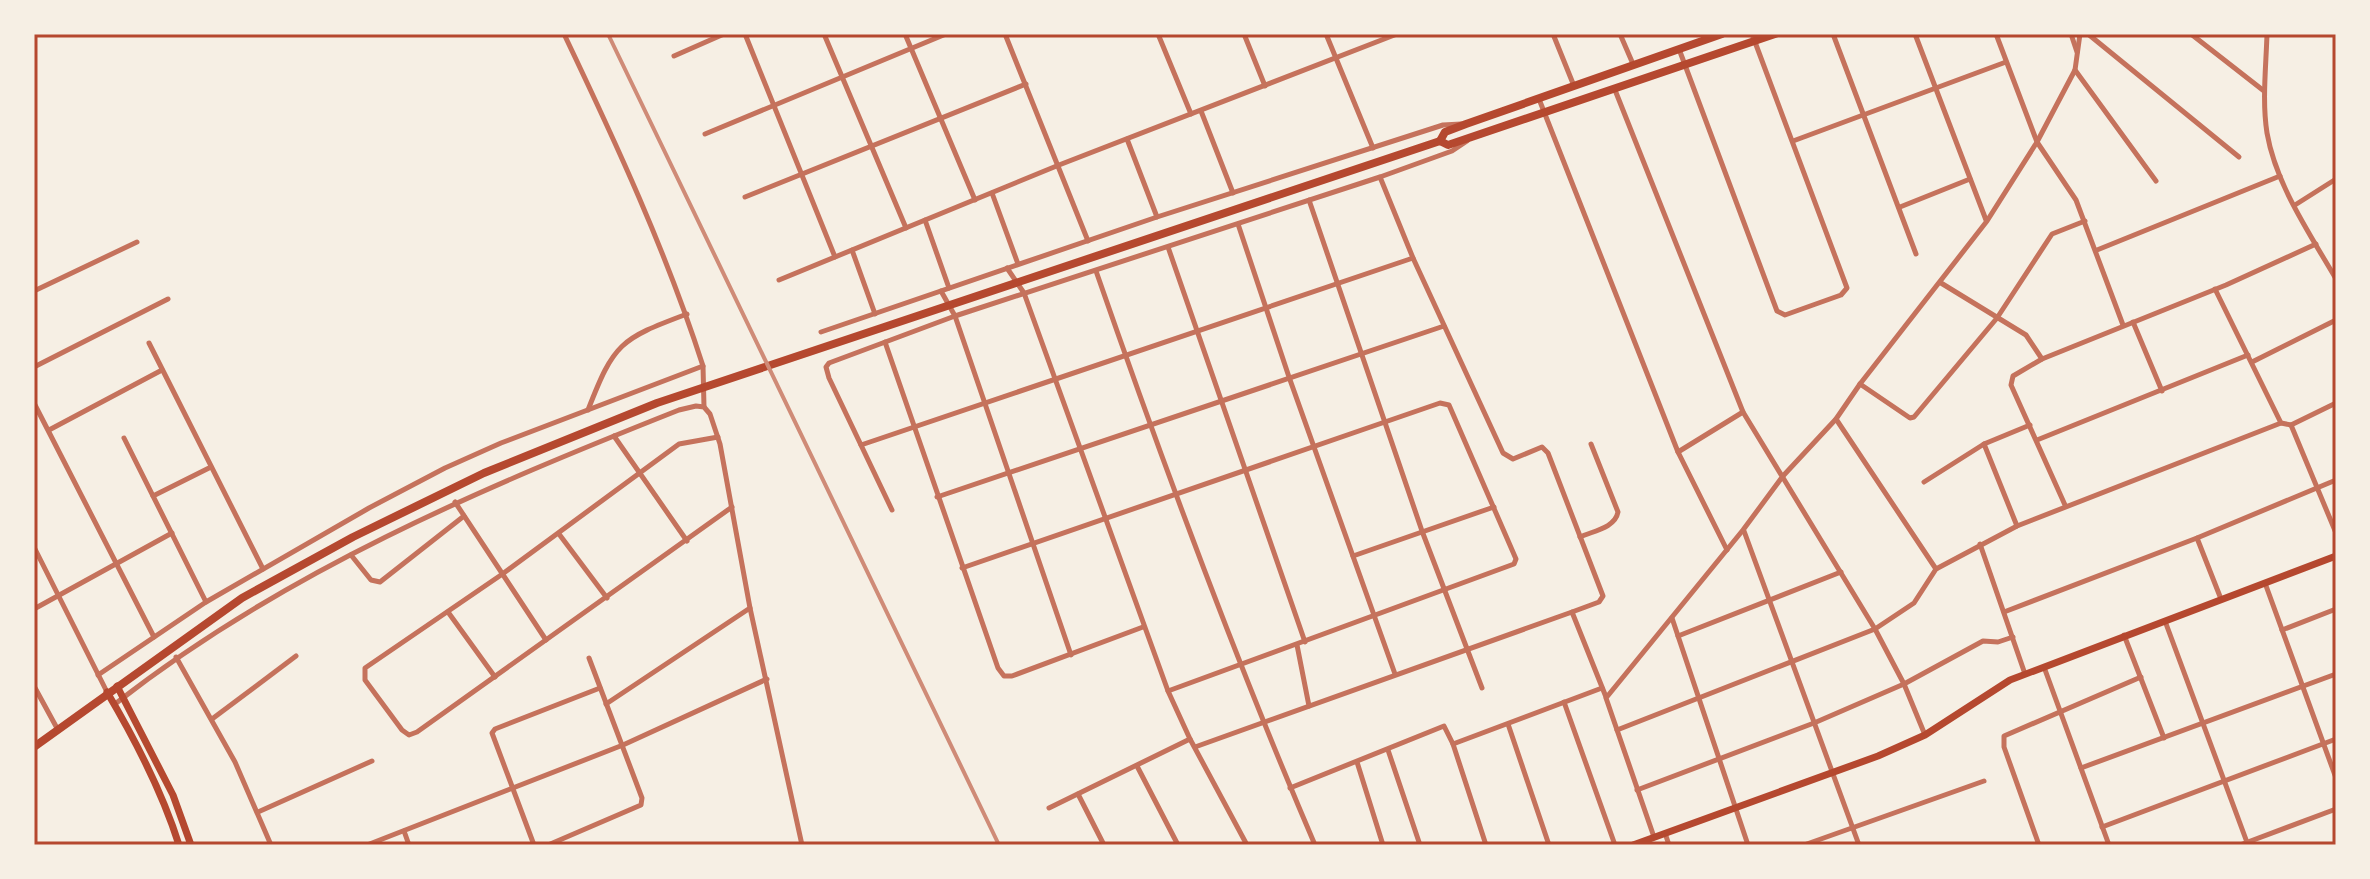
<svg xmlns="http://www.w3.org/2000/svg" width="2370" height="879" font-family="Literata,serif">
	<style>
		.lines { fill: none; stroke-linecap: round; stroke-linejoin: round }
		.minor { stroke: #c5725c; stroke-width: 5 }
		.secondary { stroke: #b5482f; stroke-width: 7 }
		.primary { stroke: #b5482f; stroke-width: 8 }
		.rail { stroke: #cf8b77; stroke-width: 4 }
		.neatline { fill: none; stroke: #b5482f; stroke-width: 3 }
	</style>
	<rect width="100%" height="100%" fill="#f6efe4"/>
	<g class="lines">
		<g class="minor">
			<path d="M745 34 835 257"/>
			<path d="M824 34 906 228"/>
			<path d="M905 34 975 200"/>
			<path d="M1005 34 1088 241"/>
			<path d="M1158 34 1191 114"/>
			<path d="M1244 34 1265 86"/>
			<path d="M1326 34 1373 148"/>
			<path d="M1553 34 1574 86"/>
			<path d="M1620 34 1633 64"/>
			<path d="M1833 34 1916 254"/>
			<path d="M1915 34 1986 220"/>
			<path d="M1996 34 2037 142 2076 200 2123 325"/>
			<path d="M2071 34 2077 52"/>
			<path d="M2088 34 2239 157"/>
			<path d="M2191 34 2264 91"/>
			<path d="M2267 34C2266 67 2262 101 2267 133 2276 185 2310 234 2336 279"/>
			<path d="M1679 49 1777 311 1785 315 1841 295 1847 288 1752 34"/>
			<path d="M674 56 724 34"/>
			<path d="M2075 70 2156 181"/>
			<path d="M1615 90 1743 412 1875 629 1904 684 1925 735"/>
			<path d="M1539 99 1678 452 1727 550"/>
			<path d="M1201 111 1233 193"/>
			<path d="M705 134 946 34"/>
			<path d="M1127 139 1157 217"/>
			<path d="M1793 141 2006 62"/>
			<path d="M1380 177 1413 258 1503 453 1513 459 1542 447 1548 453 1603 596 1599 602 1572 612"/>
			<path d="M992 193 1018 264"/>
			<path d="M745 197 1026 84"/>
			<path d="M1309 200 1422 531 1482 688"/>
			<path d="M2295 205 2336 179"/>
			<path d="M1900 207 1970 179"/>
			<path d="M925 220 949 288"/>
			<path d="M1238 224 1289 377 1395 674"/>
			<path d="M1168 247 1305 642"/>
			<path d="M852 250 875 314"/>
			<path d="M2097 250 2280 176"/>
			<path d="M1007 268 1024 293 1168 691 1190 739 1247 845"/>
			<path d="M1096 271C1163 464 1234 656 1315 845"/>
			<path d="M779 280 1059 165 1397 34"/>
			<path d="M1941 283 2026 335 2042 359 2013 376 2011 385 2065 505"/>
			<path d="M2215 289 2281 423 2291 425 2336 533"/>
			<path d="M34 291 137 242"/>
			<path d="M941 291 955 316 1071 655"/>
			<path d="M2133 322 2162 391"/>
			<path d="M821 332 1157 217 1443 125 1461 124"/>
			<path d="M885 342 998 668 1004 676H1012L1143 627"/>
			<path d="M149 343 263 569"/>
			<path d="M2042 359 2226 285 2316 244"/>
			<path d="M2252 362 2336 320"/>
			<path d="M703 366 704 407"/>
			<path d="M34 367 168 299"/>
			<path d="M1860 384 1910 418 1914 417 1997 318 2052 234 2085 221"/>
			<path d="M34 403 154 637"/>
			<path d="M588 410C614 343 620 339 687 314"/>
			<path d="M1836 419 1936 569"/>
			<path d="M2291 425 2336 403"/>
			<path d="M49 430 162 370"/>
			<path d="M614 436 687 541"/>
			<path d="M718 437 679 444 501 575 365 668V680L402 730 409 735 417 732 732 507"/>
			<path d="M124 438 206 602"/>
			<path d="M2037 440 2248 355"/>
			<path d="M1984 444 2030 425"/>
			<path d="M861 445 1413 258"/>
			<path d="M1678 452 1743 412"/>
			<path d="M1924 482 1984 444 2017 526"/>
			<path d="M153 496 211 467"/>
			<path d="M937 497 1444 326"/>
			<path d="M455 502 546 640"/>
			<path d="M892 510 829 378 826 367 829 363 955 316 1380 177 1452 151 1467 141"/>
			<path d="M1744 531 1859 845"/>
			<path d="M559 534 607 598"/>
			<path d="M1580 537C1593 531 1615 528 1618 512L1591 444"/>
			<path d="M2197 538 2221 599"/>
			<path d="M1980 544 2025 674"/>
			<path d="M34 547 107 692"/>
			<path d="M351 555 371 580 380 582 464 516"/>
			<path d="M1353 556 1494 507"/>
			<path d="M962 568 1440 403 1449 405 1516 559 1514 564 1168 691"/>
			<path d="M2265 583 2336 778"/>
			<path d="M34 609 172 533"/>
			<path d="M448 612 495 677"/>
			<path d="M2004 612 2197 538 2336 480"/>
			<path d="M1672 618 1748 845"/>
			<path d="M2165 621 2248 845"/>
			<path d="M2282 630 2336 609"/>
			<path d="M2124 635 2164 738"/>
			<path d="M1678 636 1841 572"/>
			<path d="M1297 645 1309 706"/>
			<path d="M176 657 235 762 271 845"/>
			<path d="M2044 667 2109 845"/>
			<path d="M98 675 206 602 369 508 445 468 501 443 703 366C666 251 616 143 564 34"/>
			<path d="M34 686 58 730"/>
			<path d="M1564 702 1615 845"/>
			<path d="M115 704C283 572 482 488 679 410L696 406 704 407 710 414 720 444 750 608 802 845"/>
			<path d="M606 704 750 608"/>
			<path d="M212 719 296 656"/>
			<path d="M1508 724 1549 845"/>
			<path d="M1617 730 1875 629 1914 603 1936 569 2017 526 2281 423"/>
			<path d="M1453 744 1602 688"/>
			<path d="M1195 747 1572 612 1606 697"/>
			<path d="M1388 750 1420 845"/>
			<path d="M1357 762 1383 845"/>
			<path d="M1137 766 1178 845"/>
			<path d="M2081 768 2336 674"/>
			<path d="M1290 788 1444 726 1453 744 1486 845"/>
			<path d="M1637 790 1814 723 1904 684 1983 641 1998 642 2013 637"/>
			<path d="M1078 794 1104 845"/>
			<path d="M1049 808 1190 739"/>
			<path d="M258 812 372 761"/>
			<path d="M2102 827 2336 739"/>
			<path d="M404 831 409 845"/>
			<path d="M1665 833 1669 845"/>
			<path d="M1654 837 1606 698 1743 530 1783 476 1836 419 1860 384 1987 221 2037 142 2075 70 2080 34"/>
			<path d="M367 845 623 745 767 679"/>
			<path d="M534 845 492 733 495 729 600 688"/>
			<path d="M548 845 641 805 642 798 589 658"/>
			<path d="M1804 845 1984 781"/>
			<path d="M2039 845 2004 747V736L2141 677"/>
			<path d="M2240 845 2336 809"/>
		</g>
		<g class="secondary">
			<path d="M117 686 173 795 191 845"/>
			<path d="M107 692C136 741 162 791 179 845"/>
			<path d="M1633 845 1878 756 1925 735 2010 680 2336 556"/>
		</g>
		<g class="primary">
			<path d="M1440 141 1445 132 1466 124 1722 34"/>
			<path d="M34 747 242 598 353 537 484 473 657 403 1440 141 1448 145 1775 34"/>
		</g>
		<path class="rail" d="M608 34 999 845"/>
	</g>
	<rect width="2370" height="879" fill="none" stroke="#f6efe4" stroke-width="72"/>
	<rect x="36" y="36" width="2298" height="807" class="neatline"/>
</svg>
